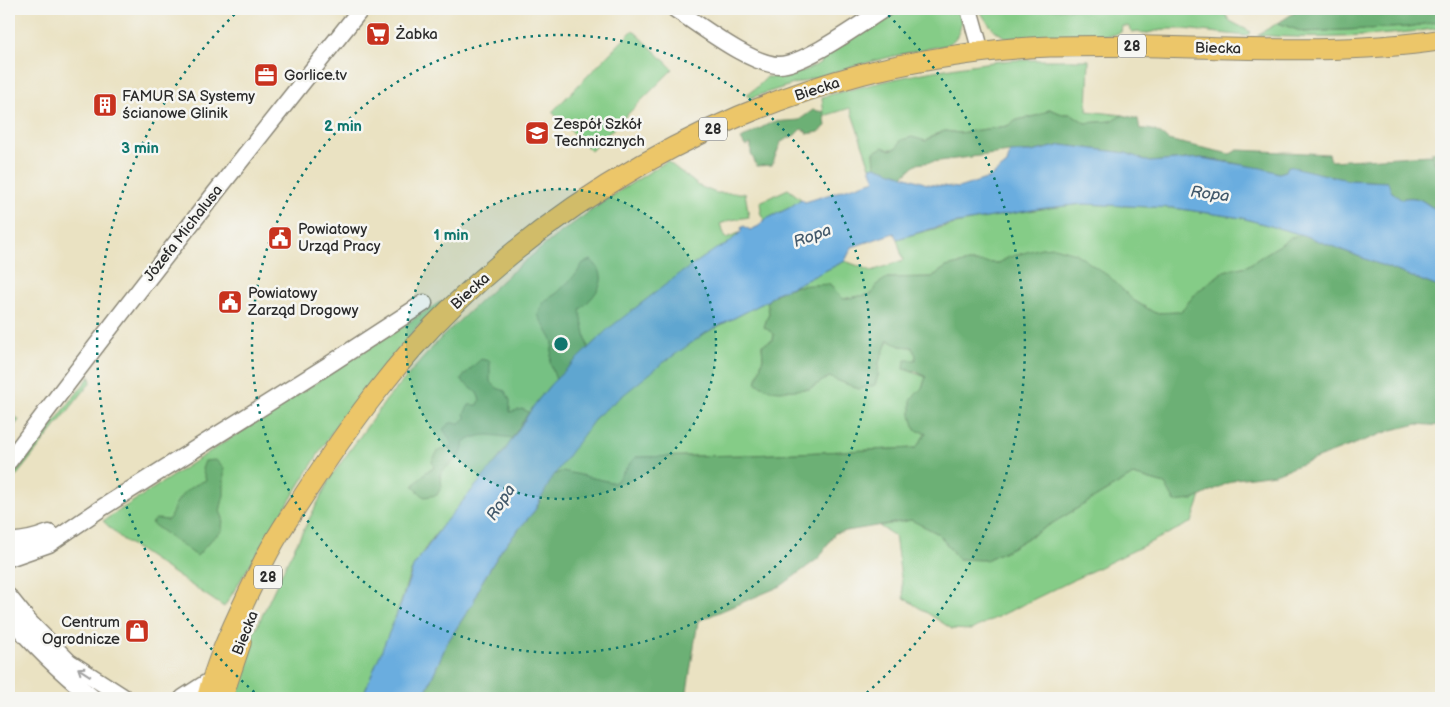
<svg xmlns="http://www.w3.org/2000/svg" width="1450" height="707" font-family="'Balsamiq Sans',sans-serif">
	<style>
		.green { fill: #85cc87; stroke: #587c59 }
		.forest { fill: #6cb074; stroke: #4c6e50 }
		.water { fill: #6baddf; stroke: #4b6c85 }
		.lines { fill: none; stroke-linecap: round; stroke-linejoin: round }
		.minor-casing { stroke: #8a8676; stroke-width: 19 }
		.major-casing { stroke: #8a8676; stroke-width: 22 }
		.minor { stroke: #fff; stroke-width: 16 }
		.major { stroke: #ecc669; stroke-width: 20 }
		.oneway { stroke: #a0a0a0 }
		.ring { fill: none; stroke: #0f766e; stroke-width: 2.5; stroke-dasharray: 2.5 5 }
		.labels { text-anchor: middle; stroke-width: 5; stroke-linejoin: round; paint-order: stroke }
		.shield { fill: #f6f6f2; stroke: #686867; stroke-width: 1 }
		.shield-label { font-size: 14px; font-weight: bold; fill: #2b2b2b }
		.poi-label { font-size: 15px; fill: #2b2b2b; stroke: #f6f6f2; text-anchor: start }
		.street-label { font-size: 15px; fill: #2b2b2b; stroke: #f6f6f2 }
		.water-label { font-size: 16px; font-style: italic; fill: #41586a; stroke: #f6f6f2 }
		.centre { fill: #0f766e; stroke: #f6f6f2; stroke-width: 2.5 }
		.ring-label { font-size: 15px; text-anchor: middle; font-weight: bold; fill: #0f766e; stroke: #f6f6f2; stroke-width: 5; stroke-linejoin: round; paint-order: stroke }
	</style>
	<rect width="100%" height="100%" fill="#f6f6f2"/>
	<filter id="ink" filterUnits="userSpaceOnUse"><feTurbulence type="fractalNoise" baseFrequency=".02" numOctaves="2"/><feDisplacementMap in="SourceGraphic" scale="10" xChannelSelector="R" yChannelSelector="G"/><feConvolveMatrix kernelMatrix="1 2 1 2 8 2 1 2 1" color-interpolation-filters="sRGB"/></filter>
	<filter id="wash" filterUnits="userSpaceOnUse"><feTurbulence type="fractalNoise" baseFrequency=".0096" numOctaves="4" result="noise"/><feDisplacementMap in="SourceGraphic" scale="20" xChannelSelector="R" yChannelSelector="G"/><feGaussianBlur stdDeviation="1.12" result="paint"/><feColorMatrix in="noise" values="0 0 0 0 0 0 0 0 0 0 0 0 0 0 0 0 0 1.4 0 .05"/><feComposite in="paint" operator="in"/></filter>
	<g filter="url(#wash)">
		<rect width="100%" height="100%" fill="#eae2c2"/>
		<g class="green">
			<path d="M899 9H959C963 24 961 37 947 45 879 57 815 77 750 98L746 95 756 88 767 77C787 78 804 72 822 62L820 59Z"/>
			<path d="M979 9H1207L1208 14 1219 15 1222 10 1230 21 1251 32 1246 36 1184 29H1165L1143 34 1139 31 1132 32 1128 26H1122L1121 32 1113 35 1007 38C993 31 987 23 979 9Z"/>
			<path d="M1441 21V28C1380 37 1318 40 1257 35L1278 23 1303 32 1408 27Z"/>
			<path d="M633 30 673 69 591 151 552 112Z"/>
			<path d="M1012 60H1089L1087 111 1123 115 1111 121 1085 123 1072 114H1062L1050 109 1040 115 1017 120 1007 126 959 133 945 131 936 134 926 141 918 140 897 148 874 152 875 166 870 167 850 108 824 116 822 97C885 80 947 66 1012 60Z"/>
			<path d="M1441 151V176L1431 152Z"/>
			<path d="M667 161 699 186 716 193H745L749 217 731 220 720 224 726 238 739 233C734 243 712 252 703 258 649 296 596 336 551 384 531 406 519 432 501 455 473 493 438 525 414 566 407 577 405 592 400 605 389 635 377 664 364 693V698H233L241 677 248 646 286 564 332 475 387 399 441 338 507 276 556 236 610 197Z"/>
			<path d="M788 189 801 199 789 208 764 220 760 212 761 211 760 202Z"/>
			<path d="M1083 204 1174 208 1242 218 1303 235 1292 237 1247 266 1224 271 1197 292 1180 312 1155 313 1133 300 1110 277 1009 257 999 263 968 262 946 267 932 277 887 278 872 294 842 299 830 284 792 287 845 261 872 271 903 260 897 239C958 221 1020 211 1083 204Z"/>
			<path d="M767 301 769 313 764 327 774 333 773 340 762 345 763 358 756 383 809 389 829 377 859 389 878 376 879 362 888 340 900 346 912 347 917 356 916 360 904 369 926 377 922 388 926 433 916 448 751 455 635 457 615 483 563 472 553 475 597 416 657 367 707 332Z"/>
			<path d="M440 302 442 304 418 326 337 424 224 607 122 539 103 521Z"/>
			<path d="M90 376 91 382 9 485V481Z"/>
			<path d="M9 412 19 420 10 432 9 430Z"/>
			<path d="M1133 475 1165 484 1193 500 1201 496 1192 522 971 630 952 629 904 598 895 536 879 526 912 520 939 534 958 559 986 560 1011 548Z"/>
		</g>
		<g class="forest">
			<path d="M1300 9H1441V21L1408 27 1303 32 1278 23Z"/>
			<path d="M1050 109 1062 114H1072L1085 123 1111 121 1123 115 1138 119 1140 129C1151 128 1160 132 1168 140L1230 154 1238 150 1329 154 1331 161 1431 155 1441 176V206L1435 209C1421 200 1418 195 1400 199L1391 191 1388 182 1348 180 1286 171 1279 173 1229 162 1201 158 1150 162 1126 153 1062 145 1031 152H1010L916 164 902 177 875 166 874 152 883 147 890 150 897 148 901 140 912 137 926 141 936 134 945 131 959 133 1007 126 1017 120 1040 115Z"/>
			<path d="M813 110 824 112 826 126 819 132 807 134 806 131 801 129 795 135 781 142 772 165 757 166 751 154V144L745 146 741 139 772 122 799 120Z"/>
			<path d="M1303 235 1441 288V426L1417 424 1392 430 1275 474 1236 479 1193 500 1175 502 1165 484 1133 475 1011 548 986 560 958 559 939 534 911 520 835 533 819 558 781 586 698 621 686 698H423L447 643 474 601 480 585 502 549 535 510 553 475 563 471 615 483 635 457 751 455 916 448 926 433 915 430 911 415V399L922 388 926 377 915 371 904 369 905 360H916V356L912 347 900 346 888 340 879 362 878 376 875 385 859 389 829 377 809 389 780 391 770 390 756 383 763 358 762 345 773 340 774 334 764 327 769 313 767 301C787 283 805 286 830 284L843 299 872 294 876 285 887 278 932 277 946 267 968 262 999 263 1009 257 1041 248 1054 247 1075 253 1110 277 1133 300 1155 313 1180 312 1197 292 1224 271 1247 266 1292 237Z"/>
			<path d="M591 260C613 279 595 295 580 310L588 348 556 380 550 363 553 342 538 315 543 302 557 293 577 273 583 263Z"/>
			<path d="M481 359 490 361V381L497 388 505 391 510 400V412L522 409 529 412 512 438C488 435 486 432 463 442 466 458 447 463 440 475L442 486 437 495 424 497 413 486 427 471 434 468 432 461 438 451 452 446 449 438 443 429 450 423H460L466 418 464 414 469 405H478L480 400 477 393 461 380 466 373Z"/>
			<path d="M216 460 224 469V495L220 511 223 518 222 531 212 539 197 556 151 523 156 519 168 520C174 513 172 508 177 502 186 488 193 486 206 480L202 469 205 461Z"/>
		</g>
		<path class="water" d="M1062 145 1126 153 1150 162 1201 158 1261 168 1279 173 1286 171 1288 166 1348 180 1388 182 1391 191 1400 199C1424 194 1422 205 1441 211V288L1303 235 1242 218 1174 208 1083 204 1038 209 941 226 897 239 894 233 852 247 845 261 792 287 776 293 767 301 707 332 663 363 597 416 552 478 535 510 502 549 480 585 474 601 447 643 423 698H364V693L401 604 413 567 445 522 502 455 535 404 551 384 608 329 678 275 716 249 726 245 742 231 741 228 744 226 750 230 759 226 764 220 789 208 801 199 805 202 875 180 870 167 875 166 927 184 958 188 989 178 1007 164 1010 152H1031Z"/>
	</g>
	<g filter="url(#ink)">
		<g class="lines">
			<defs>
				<g id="minor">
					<path d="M675 9C700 25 751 65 779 65 806 64 860 24 884 9"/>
					<path d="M969 9 981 52"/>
					<path d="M9 461C123 308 242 158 361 9"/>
					<path d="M9 541C23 542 36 538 49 533"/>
					<path d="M9 558 49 544 103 507 327 366 424 303"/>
					<path d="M9 597 29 622 69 662 125 698"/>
					<path d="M9 616C34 647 62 673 93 698"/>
					<path d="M183 698 211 680"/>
				</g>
				<g id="major">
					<path d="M207 698C216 661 233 626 249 592 257 576 264 559 273 544 283 526 295 509 306 492 349 426 396 361 453 306 566 196 709 115 862 74 901 64 942 57 982 52 1033 45 1084 46 1135 46 1237 48 1341 55 1441 40"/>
					<path d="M222 698 241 642"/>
				</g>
			</defs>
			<use href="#minor" class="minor-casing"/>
			<use href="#major" class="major-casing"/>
			<use href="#minor" class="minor"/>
			<use href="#major" class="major"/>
		</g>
		<defs><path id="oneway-shaft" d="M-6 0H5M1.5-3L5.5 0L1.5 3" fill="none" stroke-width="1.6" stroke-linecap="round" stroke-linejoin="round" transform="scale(1.25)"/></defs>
		<use class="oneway" href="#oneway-shaft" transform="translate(84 672) rotate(-147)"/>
	</g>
	<circle cx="561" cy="344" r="155" fill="#0f766e" fill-opacity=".12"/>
	<g class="ring">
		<circle cx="561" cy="344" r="155"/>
		<circle cx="561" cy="344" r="309"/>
		<path d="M260 697A464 464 0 0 1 239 10M883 10A464 464 0 0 1 862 697"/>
	</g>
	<defs>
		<symbol id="supermarket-square" viewBox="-11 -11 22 22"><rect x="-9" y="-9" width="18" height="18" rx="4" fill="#c8321e" stroke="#f6f6f2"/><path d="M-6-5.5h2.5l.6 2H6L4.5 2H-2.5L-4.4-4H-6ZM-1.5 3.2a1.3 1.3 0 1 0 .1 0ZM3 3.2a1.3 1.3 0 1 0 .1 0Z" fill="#fff"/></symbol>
		<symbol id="office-square" viewBox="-11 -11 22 22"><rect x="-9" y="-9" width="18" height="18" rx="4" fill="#c8321e" stroke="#f6f6f2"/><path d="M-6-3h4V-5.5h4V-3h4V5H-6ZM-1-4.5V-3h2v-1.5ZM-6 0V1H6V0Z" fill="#fff"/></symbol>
		<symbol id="building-square" viewBox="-11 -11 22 22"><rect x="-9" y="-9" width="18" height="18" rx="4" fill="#c8321e" stroke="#f6f6f2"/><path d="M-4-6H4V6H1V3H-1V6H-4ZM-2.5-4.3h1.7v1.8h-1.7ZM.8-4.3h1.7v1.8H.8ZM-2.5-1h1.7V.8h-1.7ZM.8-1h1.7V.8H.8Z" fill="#fff"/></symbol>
		<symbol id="school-square" viewBox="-11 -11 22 22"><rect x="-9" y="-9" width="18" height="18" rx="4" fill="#c8321e" stroke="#f6f6f2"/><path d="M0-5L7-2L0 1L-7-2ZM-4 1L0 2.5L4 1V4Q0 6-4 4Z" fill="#fff"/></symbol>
		<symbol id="civic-square" viewBox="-11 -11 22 22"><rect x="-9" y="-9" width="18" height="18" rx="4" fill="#c8321e" stroke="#f6f6f2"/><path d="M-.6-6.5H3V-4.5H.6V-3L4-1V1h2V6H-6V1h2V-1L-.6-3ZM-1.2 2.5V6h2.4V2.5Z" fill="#fff"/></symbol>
		<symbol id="shop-square" viewBox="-11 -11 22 22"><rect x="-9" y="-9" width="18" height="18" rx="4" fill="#c8321e" stroke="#f6f6f2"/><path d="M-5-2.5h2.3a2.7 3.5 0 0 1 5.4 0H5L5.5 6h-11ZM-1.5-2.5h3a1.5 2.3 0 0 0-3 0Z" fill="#fff"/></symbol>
	</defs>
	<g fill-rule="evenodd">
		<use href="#supermarket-square" x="364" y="20" width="28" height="28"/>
		<use href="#office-square" x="252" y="61" width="28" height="28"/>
		<use href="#building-square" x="91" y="91" width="28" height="28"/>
		<use href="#school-square" x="523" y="119" width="28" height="28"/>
		<use href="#civic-square" x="266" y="224" width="28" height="28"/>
		<use href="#civic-square" x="216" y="288" width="28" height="28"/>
		<use href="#shop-square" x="123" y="617" width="28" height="28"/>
	</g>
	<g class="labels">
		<g class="shield">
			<rect x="1118" y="34.5" width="28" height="23" rx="4"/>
			<rect x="699" y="117.5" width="28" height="23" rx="4"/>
			<rect x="254" y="565.5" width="28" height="23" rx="4"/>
		</g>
		<g class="shield-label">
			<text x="1132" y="51">28</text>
			<text x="713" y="134">28</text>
			<text x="268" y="582">28</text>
		</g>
		<g class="poi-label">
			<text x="396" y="39">Żabka</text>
			<text x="284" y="80">Gorlice.tv</text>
			<text x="122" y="101">FAMUR SA Systemy<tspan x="122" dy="17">ścianowe Glinik</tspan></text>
			<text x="554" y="129">Zespół Szkół<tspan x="554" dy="17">Technicznych</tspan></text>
			<text x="298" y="234">Powiatowy<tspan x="298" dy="17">Urząd Pracy</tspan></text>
			<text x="248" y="298">Powiatowy<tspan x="248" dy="17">Zarząd Drogowy</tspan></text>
			<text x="120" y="627" text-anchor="end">Centrum<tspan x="120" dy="17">Ogrodnicze</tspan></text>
		</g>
		<g class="street-label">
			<text transform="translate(1218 48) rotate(1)" y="5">Biecka</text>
			<text transform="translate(817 89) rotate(-18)" y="5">Biecka</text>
			<text transform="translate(183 233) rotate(-52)" y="5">Józefa Michalusa</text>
			<text transform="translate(470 291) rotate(-42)" y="5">Biecka</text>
			<text transform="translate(245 633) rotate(-68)" y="5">Biecka</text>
		</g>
		<g class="water-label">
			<text transform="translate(1210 193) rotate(7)" y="6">Ropa</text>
			<text transform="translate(812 235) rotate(-20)" y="6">Ropa</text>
			<text transform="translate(500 502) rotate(-57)" y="6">Ropa</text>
		</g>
	</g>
	<circle cx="561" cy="344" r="8" class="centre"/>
	<g class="ring-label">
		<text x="343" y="131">2 min</text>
		<text x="140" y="153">3 min</text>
		<text x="451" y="240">1 min</text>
	</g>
	<rect width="1450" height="707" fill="none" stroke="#f6f6f2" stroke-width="30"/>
</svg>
